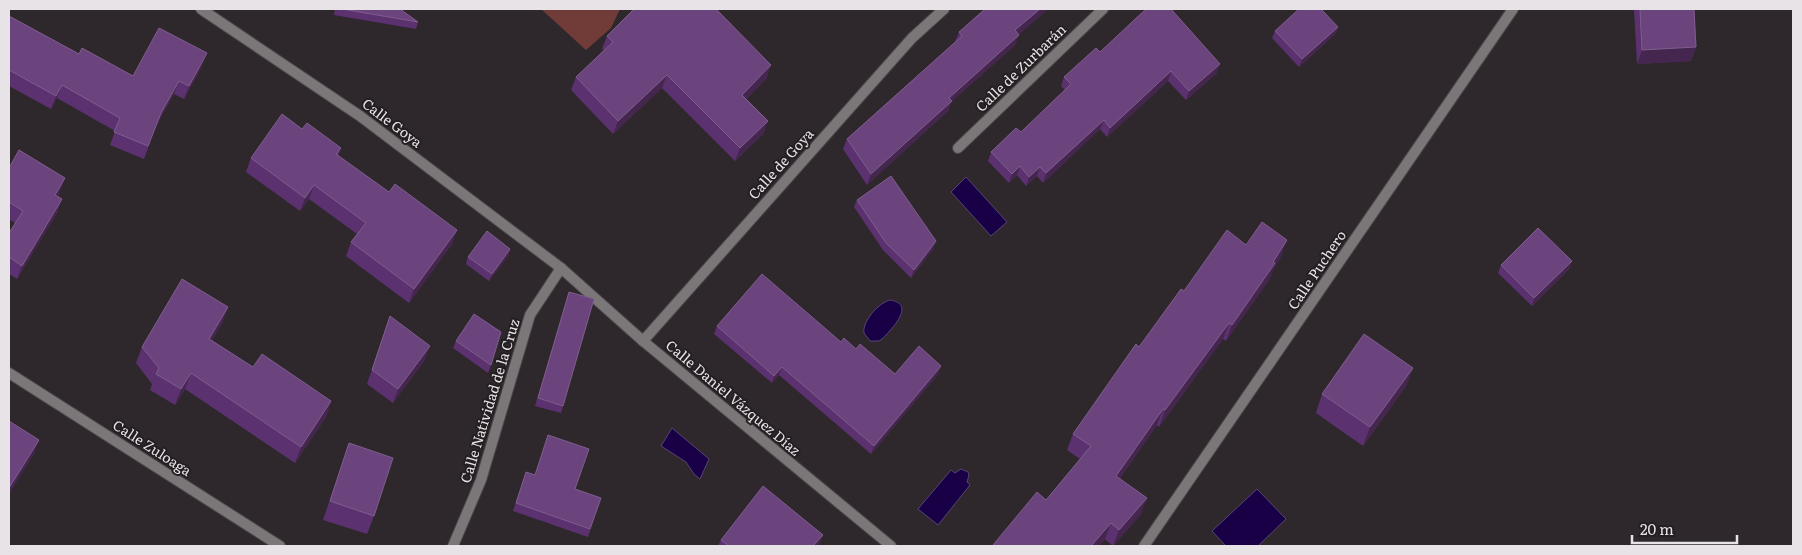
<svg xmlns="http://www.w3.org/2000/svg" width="1802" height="555" font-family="Literata,serif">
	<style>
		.green { fill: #713c37 }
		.water { fill: #190046; stroke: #574476 }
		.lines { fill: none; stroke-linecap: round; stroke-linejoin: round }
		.street-casing { stroke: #4c464a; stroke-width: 12 }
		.street { stroke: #7b7778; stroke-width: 10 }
		.wall { fill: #5c3170 }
		.shaded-wall { fill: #44264f }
		.building { fill: #6b447d; stroke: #7f5d8d }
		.labels { text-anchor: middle; stroke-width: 4; stroke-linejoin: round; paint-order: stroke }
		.street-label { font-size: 14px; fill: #e7e3e6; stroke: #241f22 }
	</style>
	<rect width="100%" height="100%" fill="#2e282c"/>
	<path class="green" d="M541 9H620L611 28 586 50Z"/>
	<g class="water">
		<path d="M966 177 1007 222 991 236 951 192Z"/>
		<path d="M890 300C917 304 891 330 882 339L879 341H870L864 333C862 322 878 303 890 300Z"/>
		<path d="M672 428 709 459 700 479 694 474 686 462 661 446Z"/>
		<path d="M961 469 968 472 969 475 967 482 970 485 938 525 918 509 951 470 955 473Z"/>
		<path d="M1257 489 1286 519 1258 546H1226L1212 531Z"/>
	</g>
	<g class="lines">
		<defs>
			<g id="street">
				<path d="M201 9 360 116 561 268 643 341 891 546"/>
				<path d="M958 148 1103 9"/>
				<path d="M643 341 912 38 944 9"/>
				<path d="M9 373 280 546"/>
				<path d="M453 546 481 480 530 315 561 268"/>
				<path d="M1144 546 1513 9"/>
			</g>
		</defs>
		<use href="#street" class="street-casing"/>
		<use href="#street" class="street"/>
	</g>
	<g class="wall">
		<path d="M335 9H400L418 22 416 29 334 15Z"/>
		<path d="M1048 9 1019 34 1015 45 951 102 948 111 867 185 843 149 847 139 955 42 959 32Z"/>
		<path d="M1634 9H1694L1696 47 1691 61 1637 64Z"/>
		<path d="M9 16 79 54 133 76 202 66 184 99 174 94 156 126 144 159 110 145 115 131 57 98 51 109 9 86Z"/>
		<path d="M1338 27 1335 34 1299 67 1272 38 1275 31Z"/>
		<path d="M607 36 767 78 746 99 768 121 763 134 735 161 662 88 613 134 571 90 576 77 604 50 602 49Z"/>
		<path d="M1100 52 1217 73 1186 100 1168 81 1107 137 1100 129 1043 183 1037 176 1026 186 1017 175 1009 183 988 161 991 152 1021 132 1065 90 1061 86 1064 77Z"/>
		<path d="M302 129 341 148 338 156 389 192 457 230 452 244 409 303 346 256 351 242 357 234 309 199 300 211 246 172 251 158Z"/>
		<path d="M9 168 60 192 58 196 62 199 57 213 17 279 9 274V233L15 223 9 219Z"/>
		<path d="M857 200 933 249 911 278 883 250 854 207Z"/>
		<path d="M1246 245 1281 257 1273 270 1269 280 1226 341 1223 339 1159 427 1157 425 1120 478 1141 514 1113 546 1105 539 1099 546H992L1046 500 1080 459 1067 450 1073 434 1139 347 1184 291Z"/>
		<path d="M510 249 508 256 489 281 466 264 468 257Z"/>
		<path d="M1572 261 1569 269 1532 306 1498 273 1501 265Z"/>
		<path d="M569 292 563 406 561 413 535 406Z"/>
		<path d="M228 307 222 323 212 340 253 367 331 401 326 417 295 463 185 389 175 405 150 390 152 384 136 363 142 347Z"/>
		<path d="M390 316 425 360 393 403 367 384Z"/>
		<path d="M717 326 841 342 856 349 895 374 939 373 871 454 779 375 772 383 714 334Z"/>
		<path d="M456 341 491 365 488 373 453 348Z"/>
		<path d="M1413 368 1406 386 1363 446 1316 413 1322 394Z"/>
		<path d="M349 443 374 516 367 534 323 520Z"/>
		<path d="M526 472 601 498 588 537 513 511Z"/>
		<path d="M823 535 818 546H718L721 540Z"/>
	</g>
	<g class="shaded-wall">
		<path d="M1040 9H1048L1012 41 1015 30Z"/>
		<path d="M1338 27 1335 34 1299 67 1302 59Z"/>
		<path d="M1019 35 1015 45 951 102 948 111 867 185 871 174 949 98Z"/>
		<path d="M1696 47 1691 61 1637 64 1642 50Z"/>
		<path d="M207 53 202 66 184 99 189 86Z"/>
		<path d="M1220 64 1217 73 1186 100 1189 91Z"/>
		<path d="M771 65 767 78 737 108 742 95Z"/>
		<path d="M1171 71 1168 81 1107 137 1110 128Z"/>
		<path d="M667 75 662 88 613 134 618 121Z"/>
		<path d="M179 81 174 94 156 126 144 159 161 113Z"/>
		<path d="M62 85 57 98 51 109 56 96Z"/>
		<path d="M1104 120 1100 129 1043 183 1046 173Z"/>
		<path d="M768 121 763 134 735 161 740 148Z"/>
		<path d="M1020 166 1017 175 1009 183 1012 174Z"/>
		<path d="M1040 167 1037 176 1026 186 1029 177Z"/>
		<path d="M65 178 60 192 50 209 55 195Z"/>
		<path d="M314 185 309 199 300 211 305 198Z"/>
		<path d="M62 199 57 213 17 279 22 266Z"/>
		<path d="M457 230 452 244 409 303 414 289Z"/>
		<path d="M1287 240 1281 257 1273 270 1269 280 1226 341 1232 325Z"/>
		<path d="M936 241 933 249 911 278 914 270Z"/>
		<path d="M510 249 508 256 489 281 492 274Z"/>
		<path d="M1572 261 1569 269 1532 306 1534 298Z"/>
		<path d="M228 307 222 323 203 355 209 339Z"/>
		<path d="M1229 323 1223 339 1159 427 1165 410Z"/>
		<path d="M430 346 425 360 393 403 398 389Z"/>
		<path d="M941 366 939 373 871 454 874 446Z"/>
		<path d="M782 367 779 375 772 383 774 376Z"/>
		<path d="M1413 368 1406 386 1363 446 1370 427Z"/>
		<path d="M191 373 185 389 175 405 181 389Z"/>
		<path d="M331 401 326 417 295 463 301 447Z"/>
		<path d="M1163 409 1157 425 1110 492 1116 476Z"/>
		<path d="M39 440 34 454 9 494V488Z"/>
		<path d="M1147 498 1141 514 1113 546 1119 530Z"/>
		<path d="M1111 523 1105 539 1099 546H1091Z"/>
		<path d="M823 535 818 546H813Z"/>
	</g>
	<g class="building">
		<path d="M342 9H400L418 22Z"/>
		<path d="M634 9H716L771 65 742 95 768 121 740 148 667 75 618 121 576 77 613 42 607 36Z"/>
		<path d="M985 9H1040L1015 30 1019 35 949 98 952 101 871 174 847 139 962 36 959 32Z"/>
		<path d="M1146 9H1171L1220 64 1189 91 1171 71 1110 128 1104 120 1046 173 1040 167 1029 177 1020 166 1012 174 991 152 1016 128 1021 132 1071 84 1064 77 1096 48 1100 52Z"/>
		<path d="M1299 9H1321L1338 27 1302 59 1275 31Z"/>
		<path d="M1640 9H1694L1696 47 1642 50Z"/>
		<path d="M9 16 79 54 82 48 133 76 159 28 207 53 189 86 179 81 161 113 148 146 114 132 120 118 62 85 56 96 9 70Z"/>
		<path d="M282 114 302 129 307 123 341 148 336 154 389 192 395 184 457 230 414 289 351 242 366 223 314 185 305 198 251 158Z"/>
		<path d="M19 150 65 178 55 195 62 199 22 266 9 257V233L23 211 9 202V168Z"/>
		<path d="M891 176 936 241 914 270 886 243 857 200Z"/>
		<path d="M1262 222 1287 240 1273 262 1275 263 1232 325 1229 323 1165 410 1163 409 1116 476 1147 498 1119 530 1111 523 1091 546H994L993 545 1037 492 1046 500 1091 446 1073 434 1136 344 1139 347 1181 289 1184 291 1227 230 1246 245Z"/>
		<path d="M1538 228 1572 261 1534 298 1501 265Z"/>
		<path d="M487 231 510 249 492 274 468 257Z"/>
		<path d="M762 274 841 342 844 338 856 349 860 344 895 374 919 346 941 366 874 446 782 367 774 376 717 326Z"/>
		<path d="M182 279 228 307 209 339 253 367 262 354 331 401 301 447 191 373 181 389 156 374 159 368 142 347Z"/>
		<path d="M569 292 594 299 563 406 538 398Z"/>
		<path d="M474 314 501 332 491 365 456 341Z"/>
		<path d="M390 316 430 346 398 389 372 370Z"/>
		<path d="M1364 334 1413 368 1370 427 1322 394Z"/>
		<path d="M9 421 39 440 9 488Z"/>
		<path d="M548 435 589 449 575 489 601 498 590 529 516 503 526 472 535 475Z"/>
		<path d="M349 443 393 458 374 516 330 501Z"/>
		<path d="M763 486 823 535 813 546H729L721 540Z"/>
	</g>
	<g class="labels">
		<g class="street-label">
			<text transform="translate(1021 68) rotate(-44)" y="5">Calle de Zurbarán</text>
			<text transform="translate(392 123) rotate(37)" y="5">Calle Goya</text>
			<text transform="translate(781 164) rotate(-48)" y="5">Calle de Goya</text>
			<text transform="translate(1317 270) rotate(-56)" y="5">Calle Puchero</text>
			<text transform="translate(733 398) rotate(40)" y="5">Calle Daniel Vázquez Díaz</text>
			<text transform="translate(490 401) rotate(-73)" y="5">Calle Natividad de la Cruz</text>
			<text transform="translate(152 448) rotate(33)" y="5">Calle Zuloaga</text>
		</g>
	</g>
	<rect width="1802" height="555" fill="none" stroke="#e7e3e6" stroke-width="20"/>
	<path d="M1632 535v8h105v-8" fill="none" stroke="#e7e3e6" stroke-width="2.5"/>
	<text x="1640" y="535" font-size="15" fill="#e7e3e6" stroke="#241f22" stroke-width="4" paint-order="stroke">20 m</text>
</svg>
